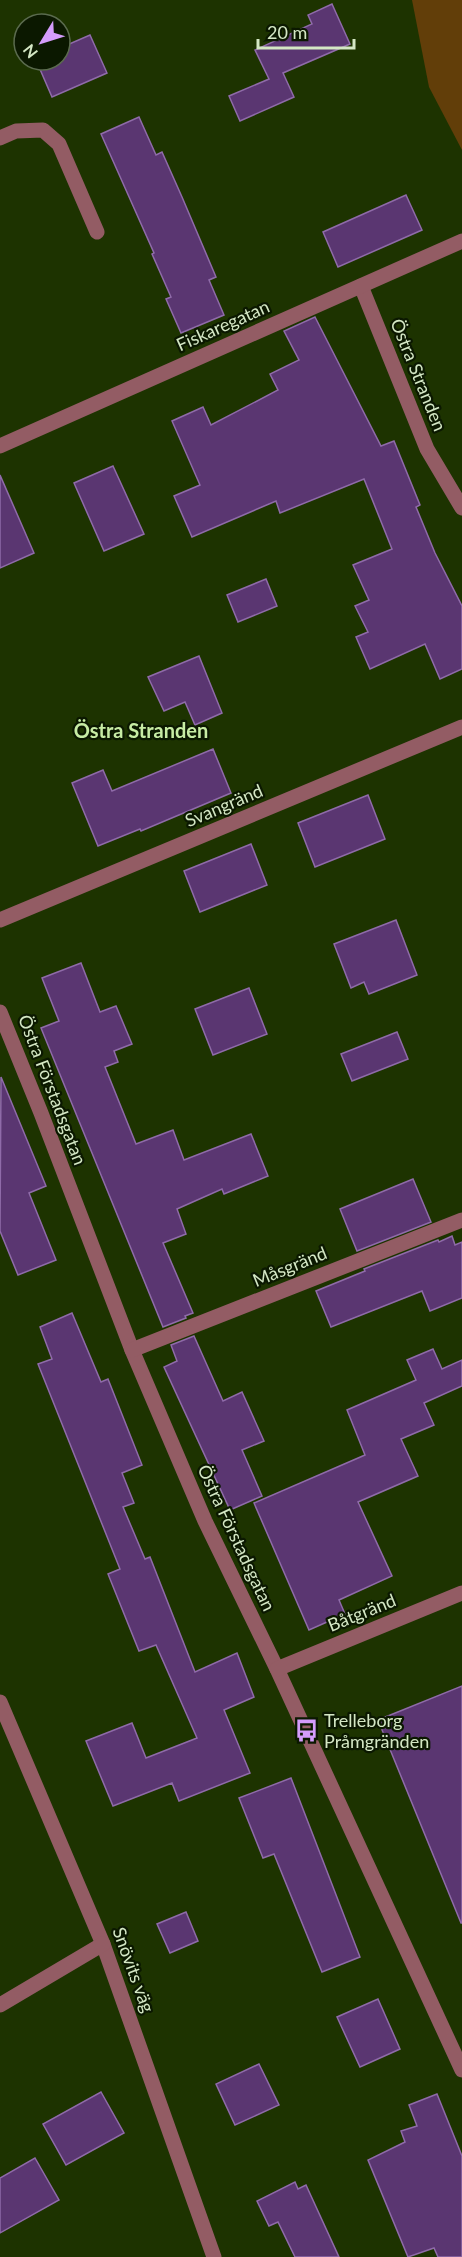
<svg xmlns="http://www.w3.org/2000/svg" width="462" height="2257" font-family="Lato,sans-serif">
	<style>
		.green { fill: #623e09 }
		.building { fill: #5a3671; stroke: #8f6ba9; stroke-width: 1.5 }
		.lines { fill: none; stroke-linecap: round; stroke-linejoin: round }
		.minor { stroke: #935c64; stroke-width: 15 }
		.labels { text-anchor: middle; stroke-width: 4.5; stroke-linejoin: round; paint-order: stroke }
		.street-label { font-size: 18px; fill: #d4e7c4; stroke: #0b1800 }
		.poi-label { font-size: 18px; fill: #d4e7c4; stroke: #0b1800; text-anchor: start }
		.neighbourhood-label { font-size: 20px; font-weight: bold; fill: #c7eca4; stroke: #0b1800 }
	</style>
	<rect width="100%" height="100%" fill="#1d3300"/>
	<path class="green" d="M412 0H462V150L429 87Z"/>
	<g class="building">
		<path d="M332 4 350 44 283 73 294 97 240 121 229 96 269 79 255 50 312 24 308 15Z"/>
		<path d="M90 35 107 73 52 97 36 60H60V48Z"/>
		<path d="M139 117 156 155 162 152 182 197 216 277 209 280 224 315 181 333 166 299 171 297 152 254 154 253 101 134Z"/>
		<path d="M406 195 422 230 338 267 323 232Z"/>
		<path d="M315 317 381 446 394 441 420 505 416 507 435 553 462 606V669L440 679 425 644 370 669 356 637 368 632 355 606 369 600 353 565 392 549 364 479 280 513 276 501 192 537 174 496 200 485 172 421 203 407 211 425 278 390 270 374 299 360 284 331Z"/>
		<path d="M113 466 144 534 104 551 74 483Z"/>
		<path d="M0 475 34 553 0 568Z"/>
		<path d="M266 579 277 606 238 622 227 595Z"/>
		<path d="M199 656 222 713 195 725 185 702 164 711 148 677Z"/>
		<path d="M213 749 231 793 141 831 140 829 98 846 72 783 103 770 112 791Z"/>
		<path d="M368 795 385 839 315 867 298 823Z"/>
		<path d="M251 844 267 885 200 912 184 871Z"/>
		<path d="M396 920 417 975 369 994 364 982 351 988 334 944Z"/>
		<path d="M81 963 100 1012 116 1006 132 1044 114 1051 118 1062 105 1067 136 1144 173 1130 184 1160 251 1134 268 1176 224 1194 222 1189 177 1209 186 1234 163 1243 193 1313 185 1316 186 1318 163 1327 41 1028 59 1021 42 978Z"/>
		<path d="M249 988 267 1034 213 1055 195 1009Z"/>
		<path d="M397 1032 408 1059 352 1081 341 1054Z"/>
		<path d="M1 1077 46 1186 29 1193 56 1260 18 1275 0 1231Z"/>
		<path d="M413 1179 431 1222 357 1251 340 1209Z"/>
		<path d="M452 1236 455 1245 462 1242V1298L430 1311 422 1291 331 1327 316 1291 365 1271 364 1269 438 1240 439 1242Z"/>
		<path d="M72 1313 101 1382 108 1379 142 1465 122 1473 134 1503 123 1507 145 1559 150 1557 195 1672 237 1653 254 1697 224 1710 250 1773 179 1801 172 1783 113 1806 86 1741 132 1723 146 1758 197 1738 156 1645 139 1651 108 1574 120 1569 38 1364 52 1359 40 1327Z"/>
		<path d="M194 1336 223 1401 242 1392 264 1441 242 1450 262 1496 230 1510 164 1367 177 1361 171 1345Z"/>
		<path d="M433 1349 442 1369 462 1360V1386L424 1403 434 1425 401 1439 418 1476 358 1502 392 1576 339 1600 345 1614 309 1630 254 1503 365 1455 347 1410 416 1380 407 1360Z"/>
		<path d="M462 1686V1923H461L378 1720Z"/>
		<path d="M291 1778 360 1957 322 1972 274 1854 263 1858 239 1798Z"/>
		<path d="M186 1912 198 1941 170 1953 157 1924Z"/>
		<path d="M378 1999 400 2049 360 2067 337 2017Z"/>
		<path d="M259 2064 279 2105 235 2125 216 2084Z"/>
		<path d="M101 2092 124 2133 66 2165 43 2124Z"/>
		<path d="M437 2094 462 2156V2257H438L434 2248 408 2257 368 2160 405 2142 401 2131 417 2126 409 2105Z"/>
		<path d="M35 2158 59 2200 0 2233V2178Z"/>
		<path d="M295 2182 298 2189 306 2185 339 2257H295L278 2222 269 2226 257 2201Z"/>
	</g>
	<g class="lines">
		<g class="minor">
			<path d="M0 138 16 131 43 130 59 144 97 232"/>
			<path d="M361 286 427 449 462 508"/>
			<path d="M0 446 462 241"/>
			<path d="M0 920 462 727"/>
			<path d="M0 1012 41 1113 132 1350 205 1521 277 1669 462 2070"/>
			<path d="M132 1350 462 1220"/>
			<path d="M277 1669 462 1593"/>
			<path d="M0 1702 103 1944 214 2257"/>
			<path d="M0 2005 103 1944"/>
		</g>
	</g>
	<defs>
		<symbol id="bus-bare" viewBox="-9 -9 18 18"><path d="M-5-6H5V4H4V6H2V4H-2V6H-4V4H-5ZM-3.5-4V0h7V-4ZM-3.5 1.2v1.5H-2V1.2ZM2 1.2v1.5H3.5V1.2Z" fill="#d49cfb" stroke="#0b1800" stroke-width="2.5" paint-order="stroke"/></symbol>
	</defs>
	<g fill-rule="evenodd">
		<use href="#bus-bare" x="290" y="1714" width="33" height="33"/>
	</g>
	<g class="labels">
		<g class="street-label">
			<text transform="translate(223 326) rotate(-24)" y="6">Fiskaregatan</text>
			<text transform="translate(418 375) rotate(68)" y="6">Östra Stranden</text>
			<text transform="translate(224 806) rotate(-23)" y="6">Svangränd</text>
			<text transform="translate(52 1090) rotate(69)" y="6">Östra Förstadsgatan</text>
			<text transform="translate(290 1267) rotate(-22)" y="6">Måsgränd</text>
			<text transform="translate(236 1538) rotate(65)" y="6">Östra Förstadsgatan</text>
			<text transform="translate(362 1613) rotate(-22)" y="6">Båtgränd</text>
			<text transform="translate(133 1970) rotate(70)" y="6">Snövits väg</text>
		</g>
		<g class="poi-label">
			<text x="324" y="1727">Trelleborg<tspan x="324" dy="21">Pråmgränden</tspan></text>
		</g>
		<g class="neighbourhood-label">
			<text x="141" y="738">Östra Stranden</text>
		</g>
	</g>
	<g transform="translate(42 42) rotate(232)"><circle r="28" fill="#0b1800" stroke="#5b6b4e" stroke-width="1.5"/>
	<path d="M0-4.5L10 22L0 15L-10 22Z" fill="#d49cfb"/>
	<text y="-9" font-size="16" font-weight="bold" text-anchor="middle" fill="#d4e7c4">N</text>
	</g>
	<path d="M258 39v9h96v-9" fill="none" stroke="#d4e7c4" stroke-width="3"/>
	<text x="267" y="39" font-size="18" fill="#d4e7c4" stroke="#0b1800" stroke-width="4.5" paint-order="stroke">20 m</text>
</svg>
